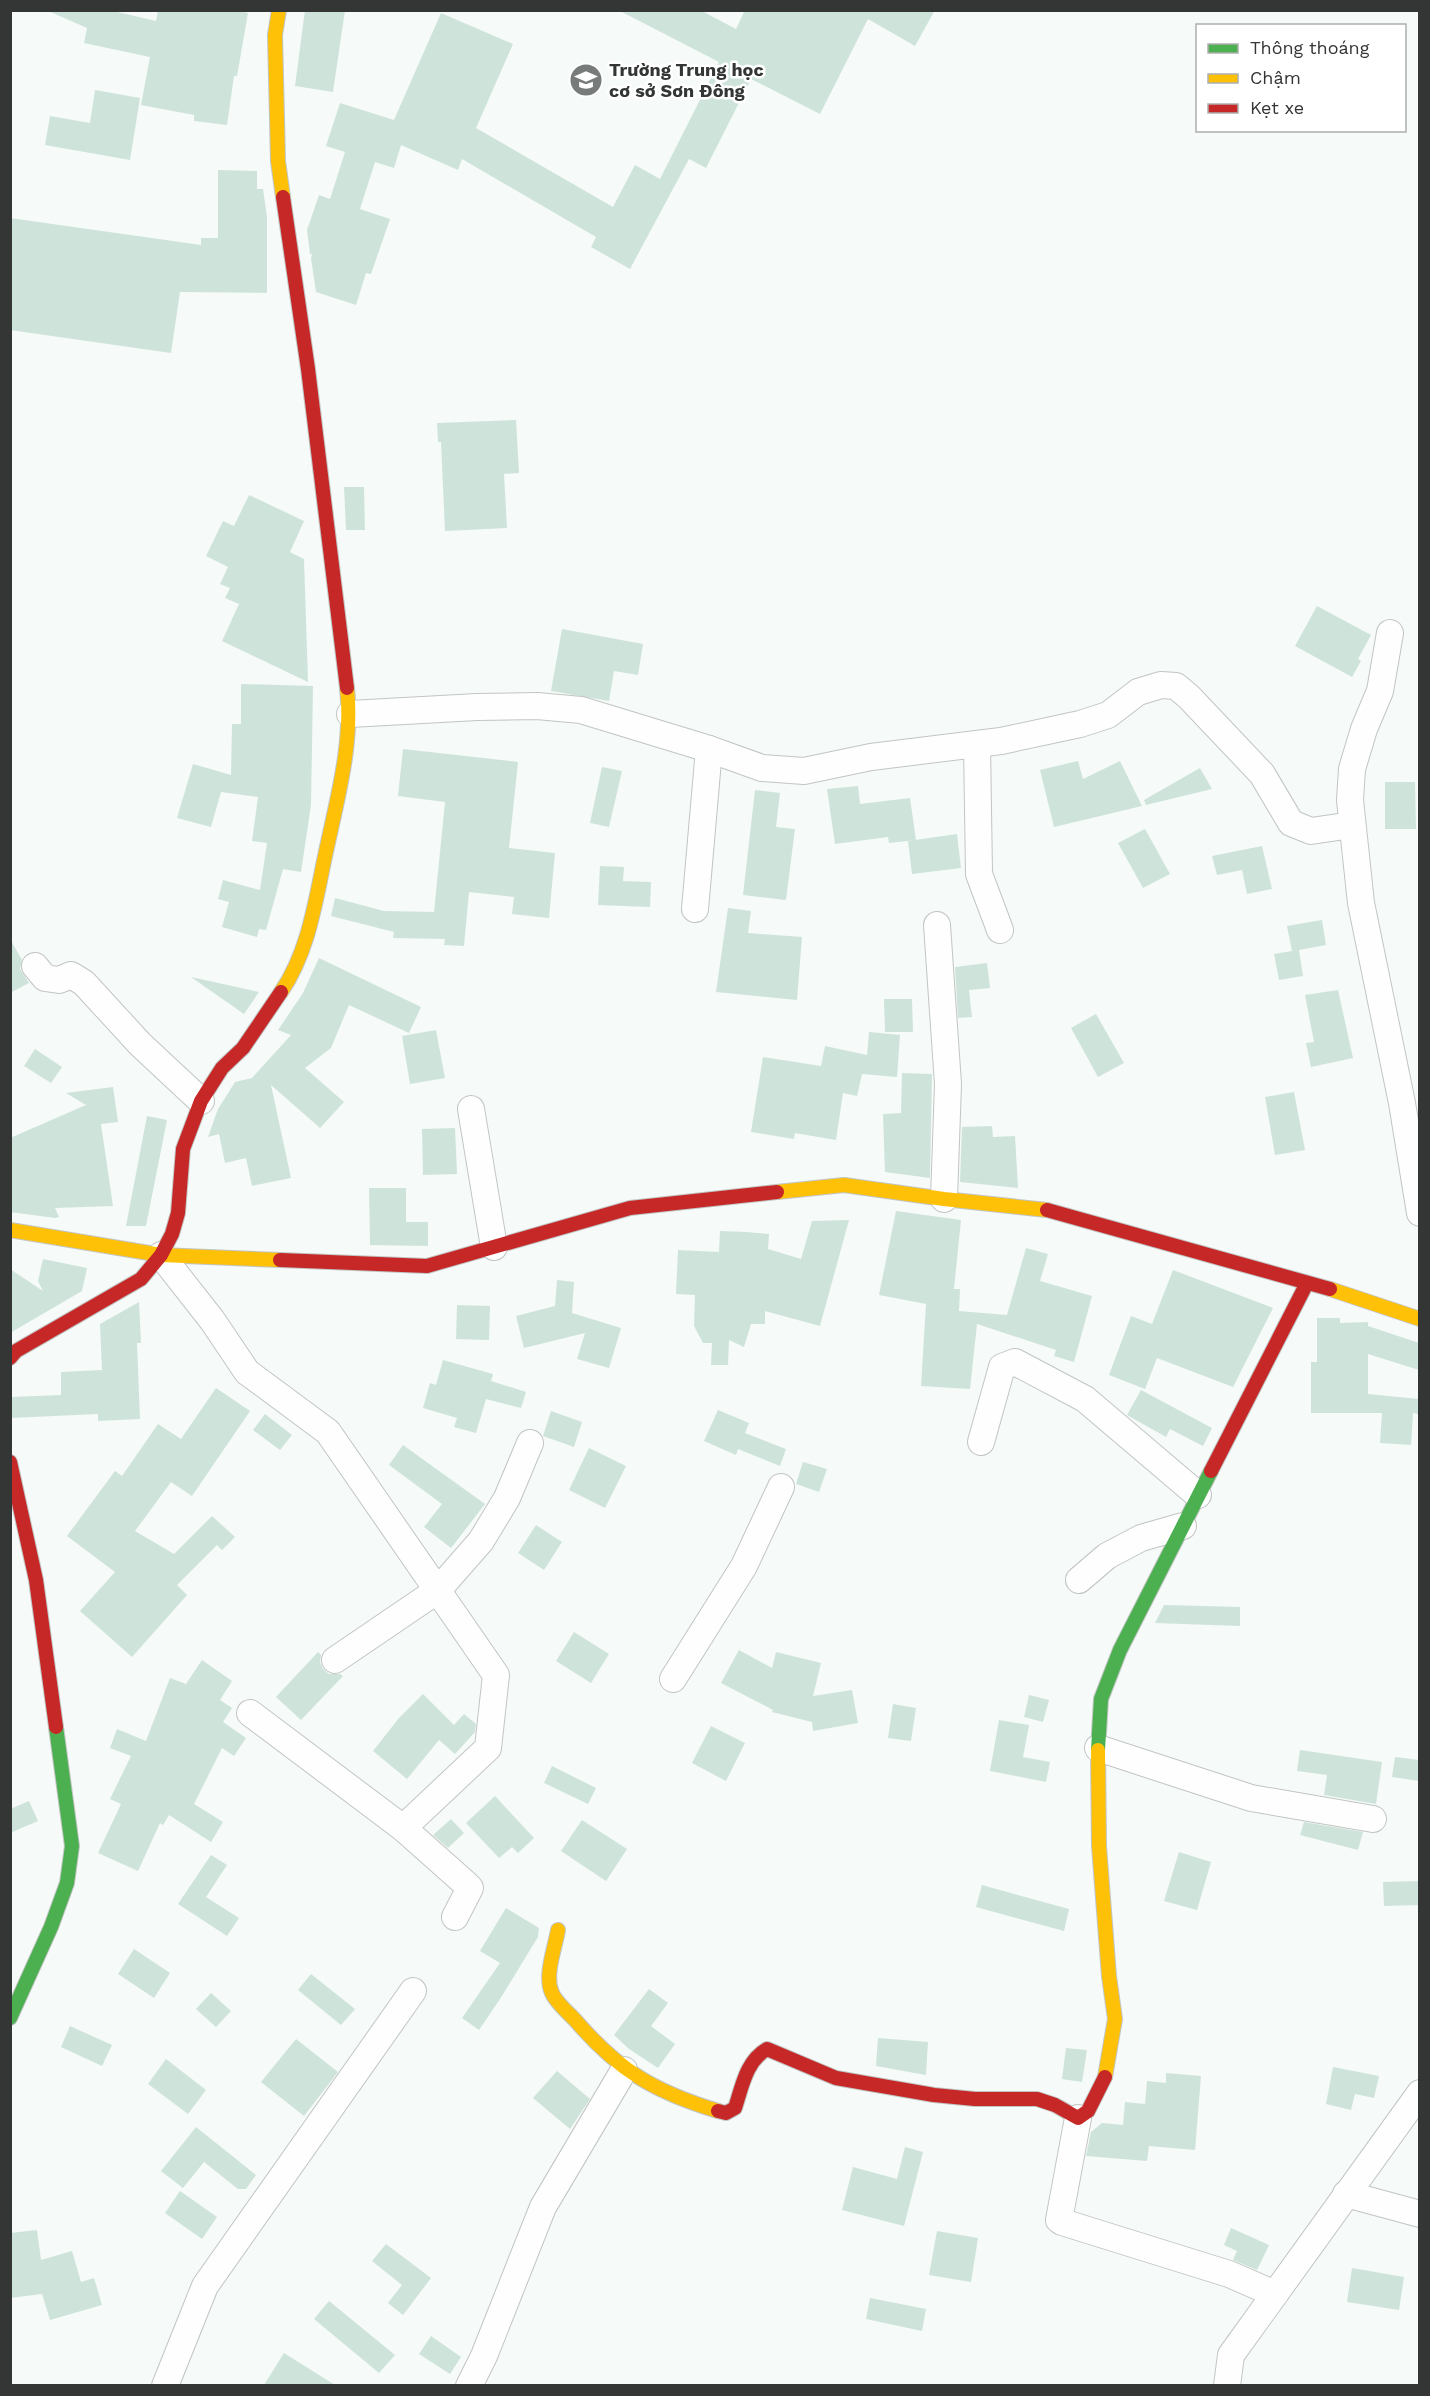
<svg xmlns="http://www.w3.org/2000/svg" width="1430" height="2396" font-family="'Work Sans',sans-serif">
	<style>
		.building { fill: #cee4da }
		.lines { fill: none; stroke-linecap: round; stroke-linejoin: round }
		.street-casing { stroke: #c1c5c3; stroke-width: 28 }
		.fast-casing { stroke: #c1c5c3; stroke-width: 16 }
		.slow-casing { stroke: #c1c5c3; stroke-width: 16 }
		.jam-casing { stroke: #c1c5c3; stroke-width: 16 }
		.street { stroke: #fefefe; stroke-width: 26 }
		.fast { stroke: #4caf50; stroke-width: 14 }
		.slow { stroke: #ffc107; stroke-width: 14 }
		.jam { stroke: #c62828; stroke-width: 14 }
		.labels { text-anchor: middle; stroke-width: 5; stroke-linejoin: round; paint-order: stroke }
		.poi-label { font-size: 18px; font-weight: bold; fill: #333634; stroke: #fff; text-anchor: start }
	</style>
	<rect width="100%" height="100%" fill="#f6faf8"/>
	<g class="building">
		<path d="M46 10H109L156 21 158 10H237L248 13 237 76H234L227 125 194 121V115L141 105 150 57 84 43 87 28Z"/>
		<path d="M305 10H345L333 92 295 86Z"/>
		<path d="M618 10H700L736 29 745 10H935L915 46 868 19 820 114 751 79 706 168 689 159 630 269 591 247 596 237 462 159 458 170 401 145 394 168 375 162 360 209 390 219 371 274 366 273 356 305 316 292 311 258 312 254H310L307 230 319 195 330 199 345 152 326 146 340 103 394 120 441 13 513 44 476 128 613 207 635 165 660 179 719 62Z"/>
		<path d="M95 90 140 98 130 160 45 145 50 116 90 123Z"/>
		<path d="M218 170 257 171V189H263L267 217V293L180 292 171 353 10 330V218L201 245V238H218Z"/>
		<path d="M516 420 519 473 504 474 507 528 445 531 441 442H438L437 423Z"/>
		<path d="M344 487H364L365 530H346Z"/>
		<path d="M249 495 304 521 290 552 304 559 308 682 222 641 239 604 225 598 230 588 220 584 228 567 206 556 223 521 234 526Z"/>
		<path d="M1317 606 1371 635 1358 659 1361 661 1352 677 1295 646Z"/>
		<path d="M562 629 643 644 638 675 614 671 609 701 551 691Z"/>
		<path d="M241 684 313 686 311 805 301 872 283 869 266 930 259 929 257 937 222 927 229 902 218 899 223 880 260 890 267 843 252 841 258 797 221 792 211 827 177 818 193 764 231 775 232 724H241Z"/>
		<path d="M403 749 518 762 509 848 555 853 549 918 512 914 514 897 469 892 464 946 444 945 445 939 393 938 394 932 331 916 335 898 384 911 434 912 445 802 398 796Z"/>
		<path d="M1078 761 1083 779 1120 761 1142 806 1054 827 1040 770Z"/>
		<path d="M602 767 622 771 609 827 590 823Z"/>
		<path d="M1200 768 1212 789 1146 805 1144 800Z"/>
		<path d="M1385 782H1415L1416 829H1385Z"/>
		<path d="M858 786 860 804 910 798 916 840 889 843 888 837 835 844 827 789Z"/>
		<path d="M755 790 780 793 776 827 795 829 786 900 743 895Z"/>
		<path d="M1145 829 1170 874 1143 888 1118 843Z"/>
		<path d="M957 834 961 868 912 874 908 841Z"/>
		<path d="M1262 846 1272 889 1247 894 1242 870 1217 875 1212 856Z"/>
		<path d="M600 866 624 867 623 881 651 882 650 907 598 905Z"/>
		<path d="M728 908 751 911 748 933 802 937 797 1000 716 992Z"/>
		<path d="M1322 920 1326 945 1299 950 1303 976 1279 980 1274 954 1292 951 1287 926Z"/>
		<path d="M10 939 22 960 20 969 29 983 10 993Z"/>
		<path d="M319 958 421 1007 409 1033 349 1005 331 1048 305 1068 344 1102 320 1128 271 1085 291 1178 252 1186 246 1158 225 1163 219 1134 208 1137 218 1109 235 1082 252 1078 291 1035 278 1030 303 993Z"/>
		<path d="M987 963 990 988 969 990 972 1017 958 1018 955 967Z"/>
		<path d="M191 977 259 992 244 1014Z"/>
		<path d="M1338 990 1353 1058 1311 1067 1306 1043 1314 1042 1305 995Z"/>
		<path d="M884 999H912L913 1032H885Z"/>
		<path d="M1096 1014 1124 1063 1098 1077 1071 1028Z"/>
		<path d="M436 1030 445 1078 410 1084 402 1036Z"/>
		<path d="M869 1032 900 1035 897 1077 862 1074 857 1096 843 1093 836 1140 795 1133 794 1139 751 1132 763 1057 821 1066 825 1046 867 1055Z"/>
		<path d="M35 1049 62 1067 51 1083 24 1066Z"/>
		<path d="M902 1073 932 1074 930 1178 885 1172 883 1114 901 1113Z"/>
		<path d="M113 1087 118 1122 101 1124 113 1206 55 1208 59 1217 55 1218 10 1212V1138L86 1105 66 1093Z"/>
		<path d="M1294 1092 1305 1150 1275 1155 1265 1097Z"/>
		<path d="M147 1116 167 1120 146 1226H126Z"/>
		<path d="M992 1126 993 1137 1015 1136 1018 1188 960 1182 962 1127Z"/>
		<path d="M455 1128 457 1174 423 1175 422 1129Z"/>
		<path d="M369 1188H406V1222H428V1246L370 1245Z"/>
		<path d="M896 1211 961 1220 954 1289H960L959 1311 1007 1315 1026 1248 1048 1254 1040 1281 1092 1296 1074 1362 1054 1356 1056 1350 977 1324 970 1389 921 1386 926 1304 879 1295Z"/>
		<path d="M849 1220 820 1326 765 1311V1324H751L744 1347 729 1340 728 1365H711L712 1343H703L694 1326 695 1295 676 1294 678 1250 719 1252 720 1231 746 1232 769 1234 768 1249 801 1259 812 1221Z"/>
		<path d="M43 1259 87 1268 82 1291 10 1333V1269L43 1291 38 1281Z"/>
		<path d="M1173 1270 1273 1308 1233 1387 1157 1358 1145 1389 1109 1375 1131 1316 1152 1324Z"/>
		<path d="M557 1280 574 1282 572 1313 621 1328 609 1368 577 1359 585 1333 524 1348 516 1316 555 1306Z"/>
		<path d="M139 1302 141 1343H137L140 1419 98 1421V1414L10 1418V1397L61 1395V1372L102 1370 100 1324Z"/>
		<path d="M457 1305 490 1306 489 1340 456 1339Z"/>
		<path d="M1317 1318H1340V1323L1368 1322V1326L1419 1343V1370L1368 1354V1394L1419 1399V1414L1413 1413 1411 1445 1380 1443 1382 1413H1311V1362H1317Z"/>
		<path d="M443 1360 493 1374 491 1381 526 1392 521 1408 486 1399 476 1433 454 1427 457 1418 423 1408 430 1383 436 1385Z"/>
		<path d="M216 1388 250 1411 192 1496 171 1482 135 1531 174 1554 212 1516 235 1537 222 1550 217 1545 177 1585 187 1595 132 1657 80 1611 115 1572 67 1536 115 1471 122 1476 158 1424 181 1439Z"/>
		<path d="M1141 1390 1212 1428 1203 1446 1170 1429 1166 1437 1127 1415Z"/>
		<path d="M718 1410 749 1423 745 1433 786 1449 780 1466 738 1449 736 1455 704 1441Z"/>
		<path d="M551 1411 582 1422 574 1447 543 1436Z"/>
		<path d="M265 1414 292 1435 280 1450 253 1430Z"/>
		<path d="M403 1445 485 1504 451 1548 424 1527 442 1504 389 1465Z"/>
		<path d="M589 1448 626 1466 605 1508 569 1490Z"/>
		<path d="M803 1462 827 1469 819 1492 796 1484Z"/>
		<path d="M536 1525 562 1542 544 1570 518 1553Z"/>
		<path d="M1164 1605 1240 1607V1626L1155 1623Z"/>
		<path d="M574 1632 609 1654 591 1683 556 1661Z"/>
		<path d="M739 1650 772 1668 776 1652 821 1663 813 1696 852 1690 858 1723 813 1731 812 1722 772 1712 773 1710 721 1683Z"/>
		<path d="M318 1652 321 1655 320 1662 323 1669 329 1674H340L343 1676 301 1720 276 1697Z"/>
		<path d="M202 1660 232 1681 220 1700 232 1708 223 1722 246 1738 234 1756 222 1748 194 1804 223 1822 211 1842 169 1815 163 1825 160 1823 138 1871 98 1853 121 1804 110 1799 131 1756 110 1748 117 1729 146 1741 170 1678 186 1684Z"/>
		<path d="M423 1694 454 1725 464 1714 476 1724 475 1732 455 1754 439 1740 407 1779 373 1751 399 1718Z"/>
		<path d="M1029 1695 1049 1700 1043 1722 1024 1717Z"/>
		<path d="M893 1704 916 1708 911 1741 888 1738Z"/>
		<path d="M999 1720 1029 1725 1023 1757 1050 1762 1046 1782 990 1771Z"/>
		<path d="M711 1726 745 1743 726 1781 692 1763Z"/>
		<path d="M1300 1750 1382 1762 1376 1804 1324 1795 1327 1775 1297 1771Z"/>
		<path d="M1395 1757 1419 1760V1781L1392 1777Z"/>
		<path d="M552 1766 596 1788 588 1804 544 1783Z"/>
		<path d="M495 1796 534 1838 518 1853 512 1847 499 1858 466 1823Z"/>
		<path d="M29 1801 38 1821 10 1833V1809Z"/>
		<path d="M451 1819 464 1833 448 1848 433 1835Z"/>
		<path d="M582 1820 627 1849 606 1881 561 1851Z"/>
		<path d="M1304 1822 1363 1832 1358 1850 1300 1835Z"/>
		<path d="M1179 1852 1211 1862 1197 1910 1164 1901Z"/>
		<path d="M211 1855 227 1865 206 1897 239 1918 227 1936 178 1904Z"/>
		<path d="M1419 1881V1905L1384 1906 1383 1882Z"/>
		<path d="M982 1885 1069 1909 1064 1931 976 1907Z"/>
		<path d="M506 1908 539 1928 538 1937 500 1999 479 2030 462 2018 500 1963 480 1951Z"/>
		<path d="M134 1949 170 1973 154 1998 118 1974Z"/>
		<path d="M311 1974 355 2009 341 2025 298 1990Z"/>
		<path d="M649 1989 668 2003 651 2026 675 2044 658 2068 629 2049 614 2035Z"/>
		<path d="M211 1993 231 2011 216 2027 196 2009Z"/>
		<path d="M70 2026 112 2045 102 2066 61 2047Z"/>
		<path d="M878 2038 928 2042 926 2075 876 2066Z"/>
		<path d="M296 2039 338 2072 304 2116 261 2082Z"/>
		<path d="M1066 2048 1087 2050 1082 2082 1062 2079Z"/>
		<path d="M166 2059 206 2090 188 2114 148 2084Z"/>
		<path d="M1333 2067 1379 2076 1374 2098 1355 2094 1351 2110 1326 2104Z"/>
		<path d="M557 2071 590 2099 570 2129 533 2098Z"/>
		<path d="M1166 2073 1201 2076 1195 2150 1149 2146 1147 2161 1086 2156 1091 2132 1102 2123 1123 2125 1125 2102 1145 2104 1147 2081 1166 2083Z"/>
		<path d="M196 2127 256 2175 246 2189H238L204 2162 183 2188 161 2171Z"/>
		<path d="M905 2147 923 2152 904 2226 842 2210 853 2167 897 2179Z"/>
		<path d="M180 2191 217 2217 202 2239 165 2213Z"/>
		<path d="M1231 2228 1269 2245 1257 2270 1233 2260 1237 2251 1224 2245Z"/>
		<path d="M37 2230 41 2260 72 2251 81 2282 94 2278 102 2305 50 2320 42 2294 10 2298V2233Z"/>
		<path d="M937 2231 978 2238 971 2282 929 2275Z"/>
		<path d="M386 2244 431 2278 403 2315 388 2303 402 2285 372 2261Z"/>
		<path d="M1352 2268 1404 2277 1399 2310 1347 2302Z"/>
		<path d="M870 2298 926 2309 922 2331 866 2319Z"/>
		<path d="M329 2301 395 2355 379 2373 314 2319Z"/>
		<path d="M431 2336 461 2357 450 2374 419 2354Z"/>
		<path d="M284 2353 335 2385H264Z"/>
	</g>
	<g class="lines">
		<defs>
			<g id="street">
				<path d="M1390 633 1380 691 1364 729 1352 769 1350 800 1361 903 1402 1103 1420 1213"/>
				<path d="M350 714 477 707 537 706 581 710 709 749 762 768 804 771 871 757 1001 741 1080 724 1108 715 1138 692 1161 685 1176 686 1189 697 1262 774 1291 823 1311 831 1352 825"/>
				<path d="M977 744 979 874 1000 930"/>
				<path d="M695 909 709 749"/>
				<path d="M937 925 948 1084 944 1199"/>
				<path d="M35 966 45 978 59 980 71 975 84 983 140 1044 201 1101"/>
				<path d="M471 1109 494 1247"/>
				<path d="M161 1255 212 1320 247 1372 328 1432 496 1675 488 1748 403 1828"/>
				<path d="M981 1442 1002 1367 1015 1362 1085 1399 1198 1495"/>
				<path d="M1079 1580 1107 1556 1141 1538 1183 1526"/>
				<path d="M335 1660 438 1590 481 1541 507 1498 530 1443"/>
				<path d="M673 1679 744 1566 781 1487"/>
				<path d="M250 1713 403 1828 466 1884 470 1888 455 1917"/>
				<path d="M1098 1748 1251 1798 1373 1819"/>
				<path d="M1078 2118 1059 2220 1062 2222 1229 2274 1275 2294"/>
				<path d="M1346 2194 1420 2214"/>
				<path d="M165 2386 205 2286 413 1991"/>
				<path d="M469 2386 484 2356 543 2207 624 2070"/>
				<path d="M1227 2386 1231 2355 1420 2093"/>
			</g>
			<g id="fast">
				<path d="M1098 1750 1101 1699 1120 1650 1211 1471"/>
				<path d="M10 2018 51 1927 67 1883 72 1846 56 1727"/>
			</g>
			<g id="slow">
				<path d="M279 10 275 35 278 161 283 197"/>
				<path d="M281 992C310 950 316 896 327 847 338 796 353 741 347 688"/>
				<path d="M777 1192 844 1185 944 1199 1047 1210"/>
				<path d="M10 1230 161 1255 280 1260"/>
				<path d="M1330 1289 1420 1319"/>
				<path d="M1098 1750 1099 1846 1109 1976 1115 2019 1105 2077"/>
				<path d="M558 1930C555 1948 544 1976 552 1993 556 2003 569 2013 576 2021 619 2071 655 2092 718 2111"/>
			</g>
			<g id="jam">
				<path d="M283 197 308 369 347 688"/>
				<path d="M1047 1210 1330 1289"/>
				<path d="M280 1260 427 1266 630 1208 777 1192"/>
				<path d="M10 1358 16 1351 141 1279 161 1255 172 1234 178 1213 183 1149 201 1101 222 1068 243 1048 281 992"/>
				<path d="M10 1462 36 1580 56 1727"/>
				<path d="M1211 1471 1307 1283"/>
				<path d="M718 2111 726 2113 735 2108C742 2087 746 2061 767 2049L836 2078 934 2095 975 2099H1037L1055 2105 1078 2118 1088 2111 1105 2077"/>
			</g>
		</defs>
		<use href="#street" class="street-casing"/>
		<use href="#fast" class="fast-casing"/>
		<use href="#slow" class="slow-casing"/>
		<use href="#jam" class="jam-casing"/>
		<use href="#street" class="street"/>
		<use href="#fast" class="fast"/>
		<use href="#slow" class="slow"/>
		<use href="#jam" class="jam"/>
	</g>
	<defs>
		<symbol id="school-disc" viewBox="-11 -11 22 22"><circle r="9.5" fill="#777b79" stroke="#fff"/><path d="M0-5L7-2L0 1L-7-2ZM-4 1L0 2.5L4 1V4Q0 6-4 4Z" fill="#fff"/></symbol>
	</defs>
	<g fill-rule="evenodd">
		<use href="#school-disc" x="567" y="61" width="38" height="38"/>
	</g>
	<g class="labels">
		<g class="poi-label">
			<text x="609" y="76">Trường Trung học<tspan x="609" dy="21">cơ sở Sơn Đông</tspan></text>
		</g>
	</g>
	<rect width="1430" height="2396" fill="none" stroke="#333634" stroke-width="24"/>
	<rect x="1196" y="24" width="210" height="108" fill="#ffffff" stroke="#adafae" stroke-width="1.5"/>
	<rect x="1208" y="44" width="30" height="9" fill="#4caf50" stroke="#adafae" stroke-width="1.5"/>
	<text x="1250" y="54" font-size="18" fill="#333634">Thông thoáng</text>
	<rect x="1208" y="74" width="30" height="9" fill="#ffc107" stroke="#adafae" stroke-width="1.5"/>
	<text x="1250" y="84" font-size="18" fill="#333634">Chậm</text>
	<rect x="1208" y="104" width="30" height="9" fill="#c62828" stroke="#adafae" stroke-width="1.5"/>
	<text x="1250" y="114" font-size="18" fill="#333634">Kẹt xe</text>
</svg>
